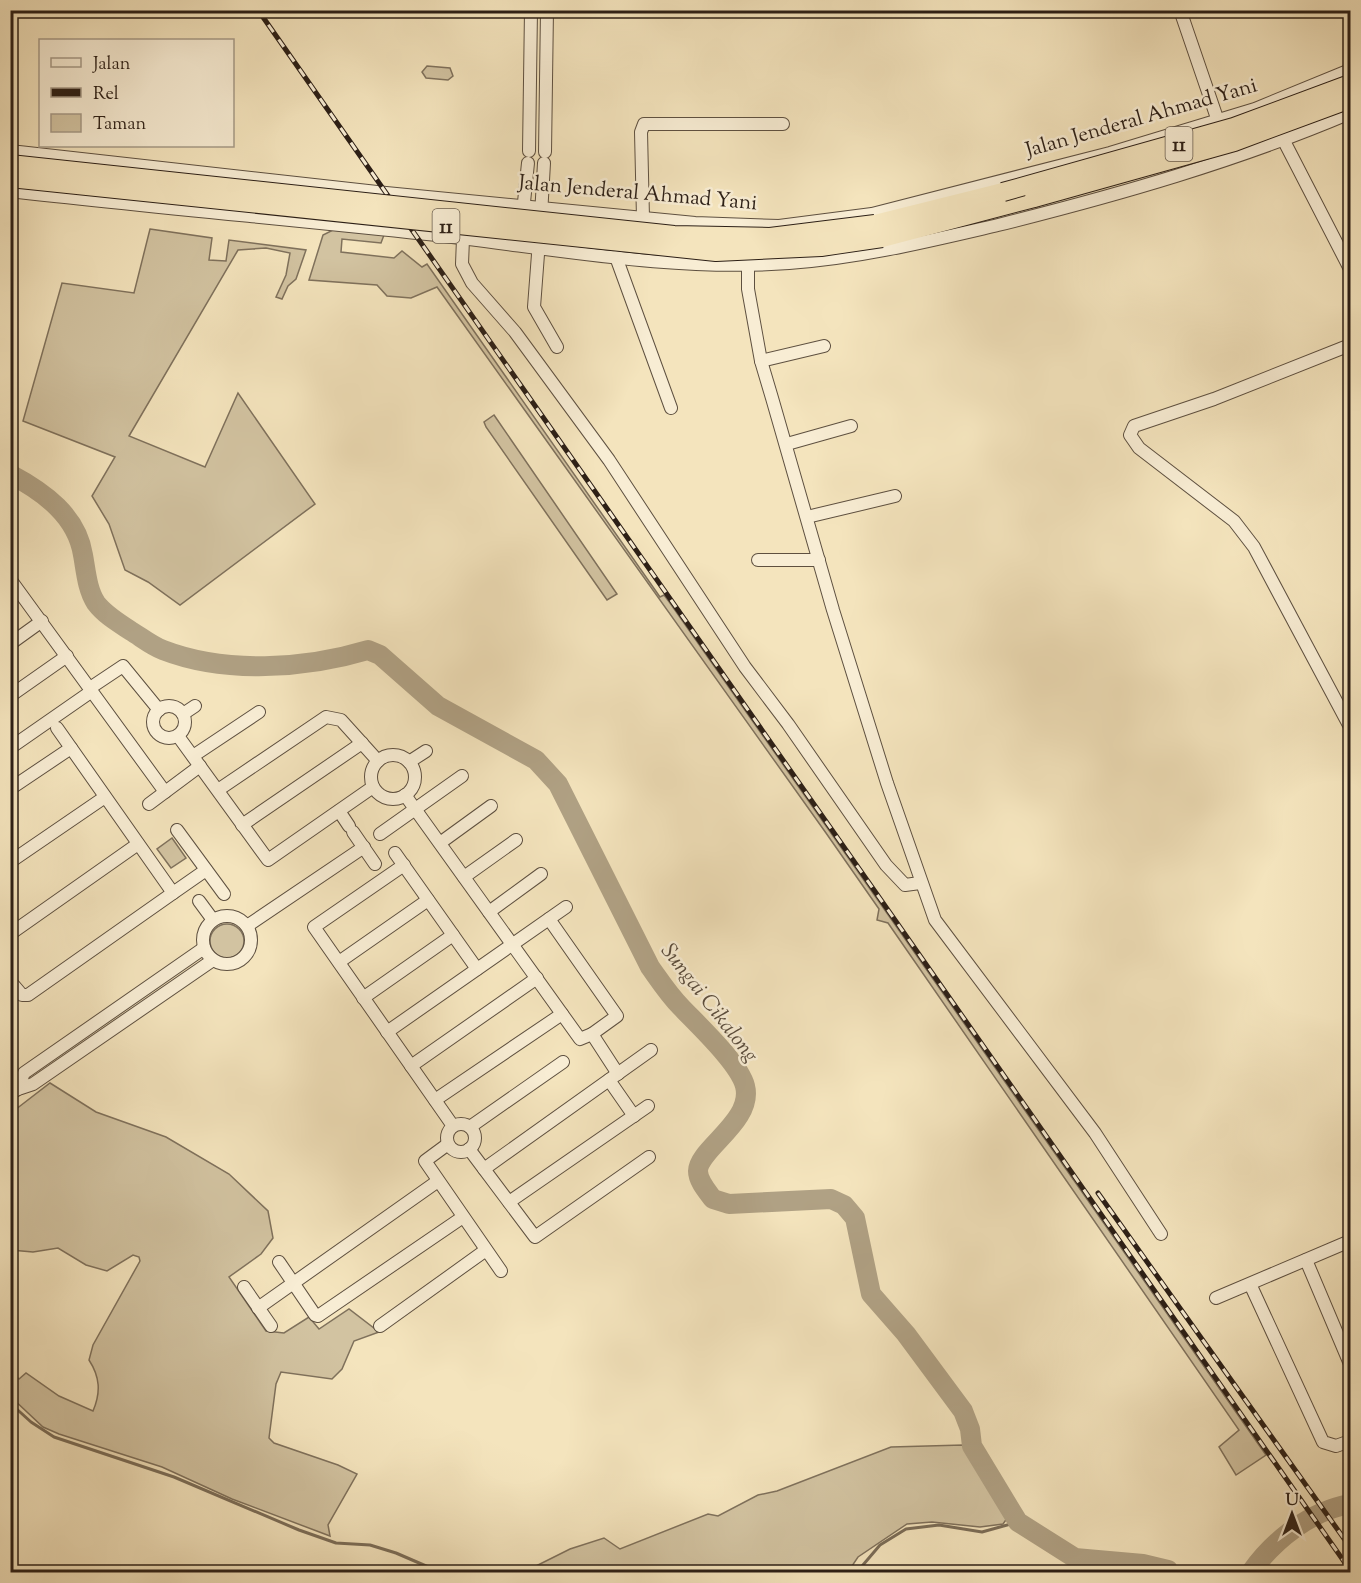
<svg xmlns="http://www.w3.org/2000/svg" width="1361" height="1583" font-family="'Sorts Mill Goudy',serif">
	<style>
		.green { fill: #d2c3a1; stroke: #7f715c; stroke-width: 1.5 }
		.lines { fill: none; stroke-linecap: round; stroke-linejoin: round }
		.stream { stroke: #7b6d58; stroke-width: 3 }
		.river { stroke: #b0a184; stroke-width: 20 }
		.minor-casing { stroke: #5e5040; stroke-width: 14 }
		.highway-casing { stroke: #2c1f16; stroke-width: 20 }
		.minor { stroke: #f8edd4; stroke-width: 12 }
		.highway { stroke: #f4e4bd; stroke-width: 18 }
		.rail-casing { stroke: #2c1f16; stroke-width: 5 }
		.rail { stroke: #f8edd4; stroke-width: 3; stroke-dasharray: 9; stroke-linecap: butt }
		.highway-bridge-casing { stroke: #2c1f16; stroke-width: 20; stroke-linecap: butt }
		.highway-bridge { stroke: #f4e4bd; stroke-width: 18 }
		.labels { text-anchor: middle; stroke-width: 5; stroke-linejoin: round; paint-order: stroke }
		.shield { fill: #f8edd4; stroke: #695d4f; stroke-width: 1.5 }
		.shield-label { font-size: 20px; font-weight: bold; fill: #2c1f16 }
		.street-label { font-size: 21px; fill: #2c1f16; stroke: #f8edd4 }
		.water-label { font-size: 22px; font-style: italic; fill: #5a4c3c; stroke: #f8edd4 }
	</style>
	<rect width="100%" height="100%" fill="#f4e4bd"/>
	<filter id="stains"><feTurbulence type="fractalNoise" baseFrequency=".00333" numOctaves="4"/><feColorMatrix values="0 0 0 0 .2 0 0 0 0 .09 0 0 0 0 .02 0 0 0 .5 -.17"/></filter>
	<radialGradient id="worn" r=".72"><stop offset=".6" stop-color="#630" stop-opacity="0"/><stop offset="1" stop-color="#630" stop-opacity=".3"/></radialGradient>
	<g class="green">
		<path d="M427 66 450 68 453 76 448 80 426 78 422 72Z"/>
		<path d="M150 229 212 238 209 260 226 261 229 240 306 250 296 279 288 286 282 299 276 297 286 275 290 253 266 248 238 250 129 436 205 467 238 393 315 504 180 605 148 582 125 570 109 524 92 496 115 457 23 421 62 283 134 293Z"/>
		<path d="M333 230 384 235 381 243 342 239 341 252 394 258 402 251 422 267 427 264 660 597 664 595 670 603 1266 1455 1236 1475 1219 1447 1239 1430 888 923 877 920 879 909 826 833 437 287 411 298 387 296 377 285 309 280 323 235Z"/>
		<path d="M494 415 617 594 607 600 486 427 484 422Z"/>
		<path d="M172 838 186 858 171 868 157 849Z"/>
		<circle cx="227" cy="941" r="17"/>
		<path d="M50 1083 96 1112 166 1137 229 1174 268 1211 273 1238 261 1254 229 1277 266 1331 284 1333 309 1317 319 1329 349 1309 379 1332 354 1341 342 1369 332 1379 281 1372 276 1384 269 1438 274 1443 338 1465 357 1474 328 1525 330 1536 232 1499 162 1467 59 1434 43 1427 11 1397 10 1371 19 1379 26 1373 59 1396 93 1411C101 1392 100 1377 89 1360L93 1345 140 1261 139 1257 133 1255 107 1271 86 1265 58 1248 33 1252 11 1250V1113Z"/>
		<path d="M963 1445 1008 1517 1003 1524 980 1527 932 1522 907 1524 858 1557 848 1572H524L570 1549 604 1538 620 1549 708 1514 718 1516 758 1495 777 1491 891 1447Z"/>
	</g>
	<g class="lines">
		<g class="stream">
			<path d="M10 1403 31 1422 54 1437 174 1477 299 1530 336 1543 370 1545 396 1553 440 1572"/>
			<path d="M857 1572 880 1545 906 1529 939 1525 982 1532 1018 1522"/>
		</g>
		<g class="river">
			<path d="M10 474C44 492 77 516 83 555 86 571 87 589 96 603 105 615 119 623 131 631 141 637 152 646 163 650 225 674 305 669 368 650L380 655 438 706 536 760 558 784 650 967C660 981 669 995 681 1007 697 1024 739 1063 745 1086 754 1121 698 1149 698 1171 698 1181 707 1191 713 1199L729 1204 831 1199 844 1205 855 1218 871 1294 906 1334 963 1411 970 1429 972 1446 1018 1522 1075 1558 1143 1564 1168 1570 1169 1572"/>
			<path d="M1251 1572C1274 1540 1310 1511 1350 1504"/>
		</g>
		<defs>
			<g id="minor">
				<path d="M1180 10 1218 121"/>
				<path d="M1284 141 1350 269"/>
				<path d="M10 151 386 193 695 223 779 226 872 214 1110 153 1255 109 1350 70"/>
				<path d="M529 151 531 10"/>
				<path d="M545 152 547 10"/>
				<path d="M10 191C149 207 288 219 427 234 546 247 668 272 789 263 860 258 929 241 998 225 1118 195 1237 161 1350 113"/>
				<path d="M523 212 528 163"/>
				<path d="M541 215 544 163"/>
				<path d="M643 218 641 132 644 124H783"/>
				<path d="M463 239 462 264 472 283 515 332 609 460 745 667 788 724 886 865 905 885 920 883"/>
				<path d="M539 241 534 307 557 347"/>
				<path d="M616 257 671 408"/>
				<path d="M748 265V289L761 361 772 398 833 610 887 783 935 920 1095 1133 1161 1234"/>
				<path d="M1350 345 1214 399 1134 426 1130 435 1139 448 1234 521 1254 547 1350 727"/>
				<path d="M761 361 824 346"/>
				<path d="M787 444 851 426"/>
				<path d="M807 517 895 496"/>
				<path d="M758 560H819"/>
				<path d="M10 579 165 792"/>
				<path d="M10 644 42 621"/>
				<path d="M90 688 123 666 159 710"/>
				<path d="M10 696 67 656"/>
				<circle cx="169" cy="722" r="16"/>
				<path d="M183 714 195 706"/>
				<path d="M57 728 173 893 206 870"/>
				<path d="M178 736 268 860 373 787"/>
				<path d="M10 748 92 691"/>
				<circle cx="393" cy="777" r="22"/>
				<path d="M193 756 259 712"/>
				<path d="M409 762 426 751"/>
				<path d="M10 789 71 748"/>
				<path d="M218 790 326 717 341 720 378 761"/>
				<path d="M405 795 580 1039 592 1034"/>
				<path d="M149 804 200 766"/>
				<path d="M339 811 349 826"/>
				<path d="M242 825 362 743"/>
				<path d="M177 830 224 894"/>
				<path d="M353 832 375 864"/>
				<path d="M380 834 462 776"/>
				<path d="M440 843 491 806"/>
				<path d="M395 853 477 969"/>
				<path d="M10 862 105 797"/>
				<path d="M404 865 314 927 453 1126"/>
				<path d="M464 877 516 840"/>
				<path d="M199 901 213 920"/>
				<path d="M489 912 541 874"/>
				<circle cx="227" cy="940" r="24"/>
				<path d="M549 919 617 1016 592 1034 618 1074"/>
				<path d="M247 926 364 847"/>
				<path d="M10 934 138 844"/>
				<path d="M339 962 428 900"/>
				<path d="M10 981 22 995H28L173 893"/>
				<path d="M363 998 453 935"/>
				<path d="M387 1032 566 907"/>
				<path d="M411 1066 537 978"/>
				<path d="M609 1080 634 1116"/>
				<path d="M18 1089 24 1073 204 948"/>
				<path d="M10 1094 18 1089 33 1084 213 960"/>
				<path d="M435 1100 562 1014"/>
				<circle cx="461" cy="1138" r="14"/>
				<path d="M470 1127 563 1062"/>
				<path d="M448 1144 425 1161 501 1271"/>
				<path d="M469 1149 535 1237 649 1157"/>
				<path d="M484 1169 651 1050"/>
				<path d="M509 1202 648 1106"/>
				<path d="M1306 1260 1350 1364"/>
				<path d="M279 1262 315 1315 318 1316 463 1217"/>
				<path d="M1251 1286 1323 1442 1336 1446 1350 1441"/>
				<path d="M244 1287 271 1326"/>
				<path d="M1216 1298 1350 1241"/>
				<path d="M258 1308 438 1181"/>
				<path d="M380 1326 486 1250"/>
			</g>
			<g id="highway">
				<path d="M875 224 1003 192"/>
				<path d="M882 238 1034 198"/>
			</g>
		</defs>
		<use href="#minor" class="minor-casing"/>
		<use href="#highway" class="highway-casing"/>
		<use href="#minor" class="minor"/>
		<use href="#highway" class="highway"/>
		<defs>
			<g id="rail">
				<path d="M258 10 1350 1570"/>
				<path d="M1098 1193 1350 1547"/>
			</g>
		</defs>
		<use href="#rail" class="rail-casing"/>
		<use href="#rail" class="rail"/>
		<defs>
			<g id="highway-bridge">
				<path d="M10 164 674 235 770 237 875 224"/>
				<path d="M10 178 716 252 821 247 882 238"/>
				<path d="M1003 192 1234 127 1350 84"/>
				<path d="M1034 198 1234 142 1350 99"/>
			</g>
		</defs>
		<use href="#highway-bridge" class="highway-bridge-casing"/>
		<use href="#highway-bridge" class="highway-bridge"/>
	</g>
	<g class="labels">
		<g class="shield">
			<rect x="1165.5" y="127" width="27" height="34" rx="4.5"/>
			<rect x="432.5" y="209" width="27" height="34" rx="4.5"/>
		</g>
		<g class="shield-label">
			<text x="1179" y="151">11</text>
			<text x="446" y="233">11</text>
		</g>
		<g class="street-label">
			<text transform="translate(1141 117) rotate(-16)" y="7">Jalan Jenderal Ahmad Yani</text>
			<text transform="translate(638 192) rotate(5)" y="7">Jalan Jenderal Ahmad Yani</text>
		</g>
		<g class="water-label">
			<text transform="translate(711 1002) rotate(52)" y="8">Sungai Cikalong</text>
		</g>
	</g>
	<rect width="1361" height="1583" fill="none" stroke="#f4e4bd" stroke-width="36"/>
	<rect x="12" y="12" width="1337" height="1559" fill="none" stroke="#2c1f16" stroke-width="3"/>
	<rect x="18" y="18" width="1325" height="1547" fill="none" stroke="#2c1f16" stroke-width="1.5"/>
	<rect x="39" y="39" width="195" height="108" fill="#f8edd4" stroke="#a69b88" stroke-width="1.5"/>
	<rect x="51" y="58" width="30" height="9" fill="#f8edd4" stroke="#a69b88" stroke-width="1.5"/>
	<text x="93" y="69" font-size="18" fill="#2c1f16">Jalan</text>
	<rect x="51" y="88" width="30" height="9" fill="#2c1f16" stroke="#a69b88" stroke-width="1.5"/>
	<text x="93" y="99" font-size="18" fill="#2c1f16">Rel</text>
	<rect x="51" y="114" width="30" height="18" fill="#d2c3a1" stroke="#a69b88" stroke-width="1.5"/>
	<text x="93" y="129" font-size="18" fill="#2c1f16">Taman</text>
	<g transform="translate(1292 1514)" stroke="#f8edd4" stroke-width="4.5" paint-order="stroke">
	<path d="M0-4.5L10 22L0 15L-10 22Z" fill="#2c1f16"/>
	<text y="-9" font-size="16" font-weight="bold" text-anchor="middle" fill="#2c1f16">U</text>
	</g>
	<rect width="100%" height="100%" filter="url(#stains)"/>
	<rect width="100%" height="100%" fill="url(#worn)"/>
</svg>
